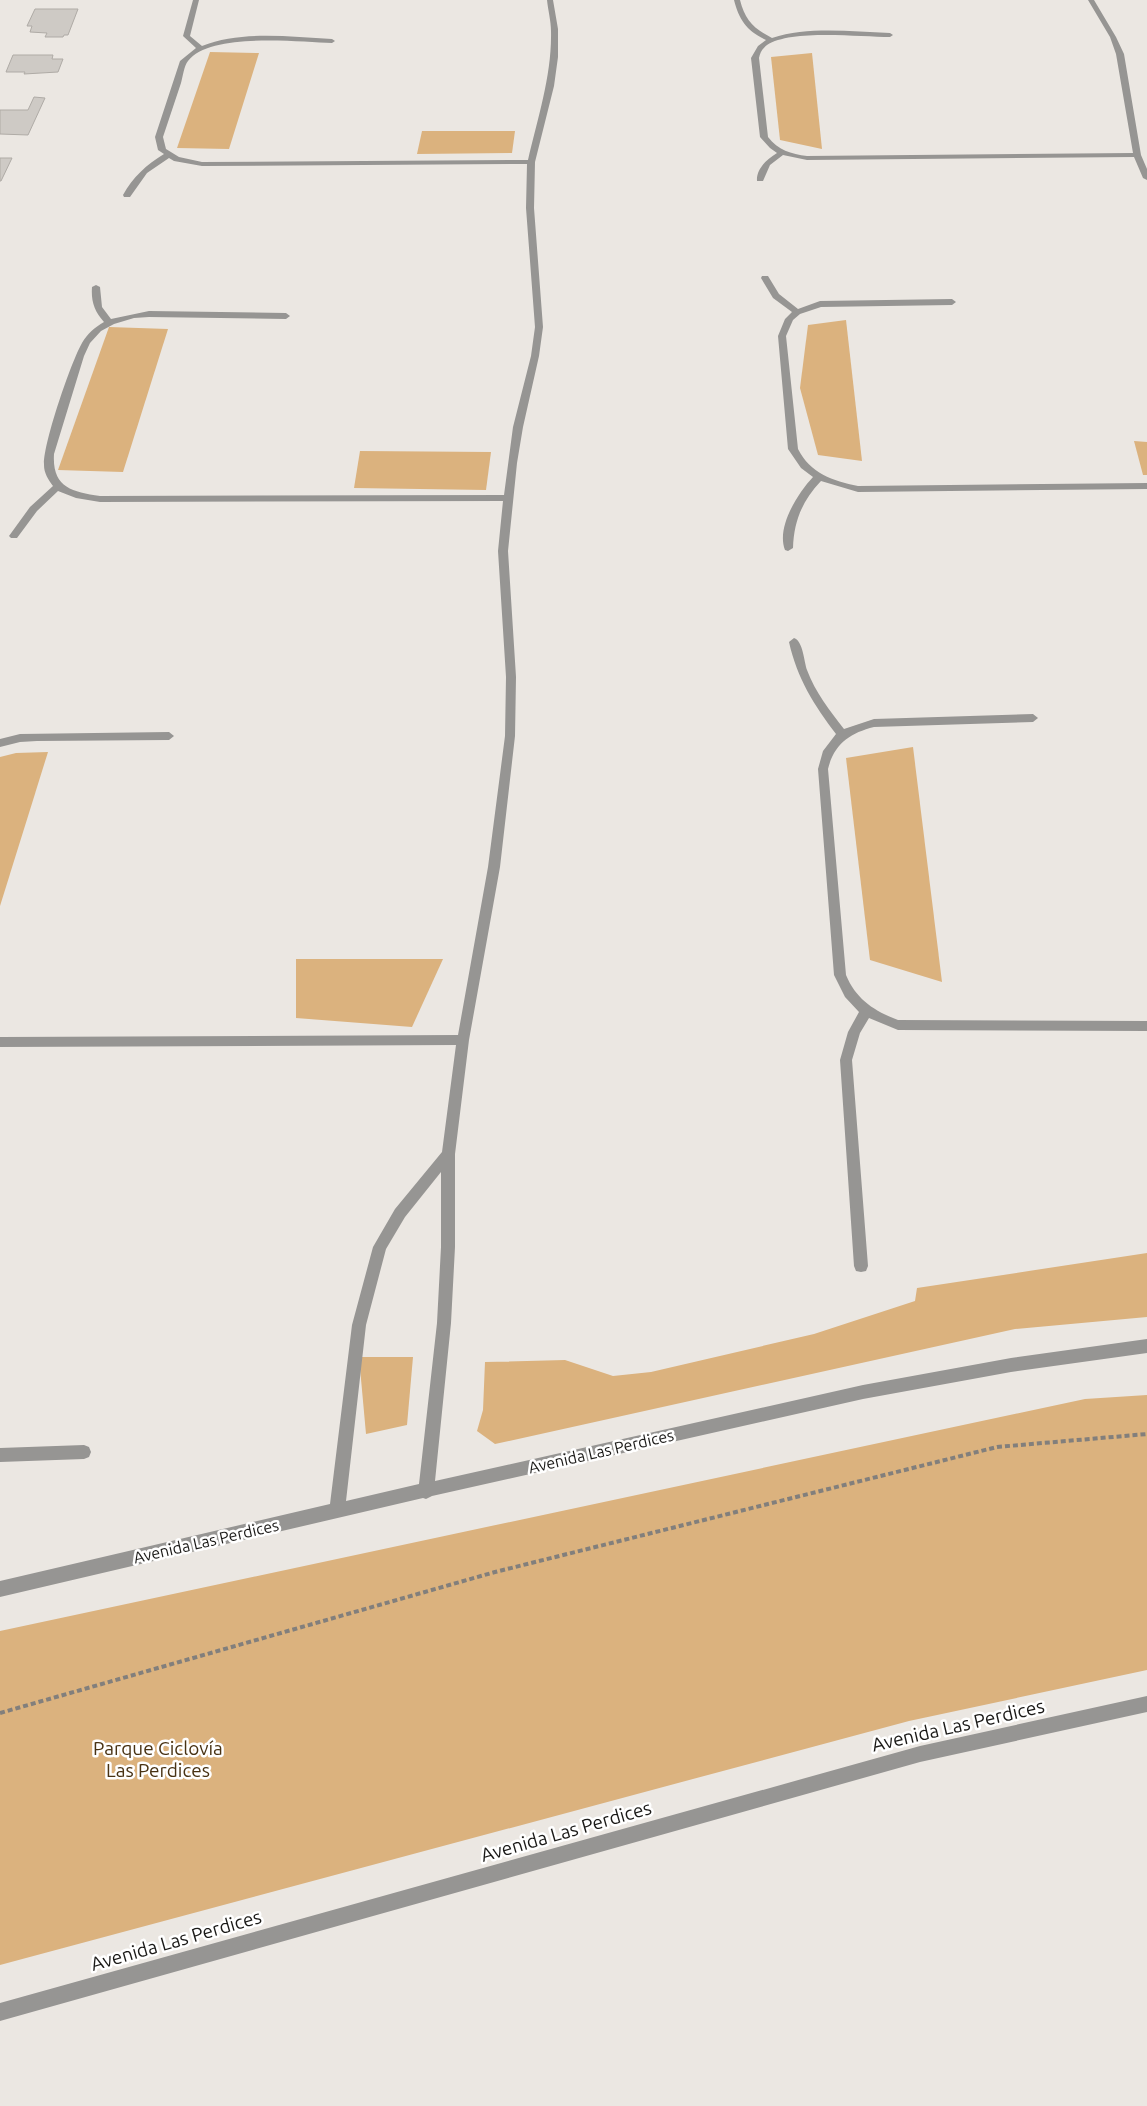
<svg xmlns="http://www.w3.org/2000/svg" width="1147" height="2106" font-family="Ubuntu,sans-serif">
	<style>
		.green { fill: #dbb27e }
		.building { fill: #cecac5; stroke: #afaba6 }
		.lines { fill: none; stroke-linecap: round; stroke-linejoin: round }
		.path { stroke: #827f7c; stroke-width: 4; stroke-dasharray: 5 3; stroke-linecap: butt }
		.minor { fill: #969593; fill-rule: evenodd }
		.labels { text-anchor: middle; stroke-width: 5; stroke-linejoin: round; paint-order: stroke }
		.street-label { font-size: 16px; fill: #1a1917; stroke: #fff }
		.near-street-label { font-size: 19px; fill: #1a1917; stroke: #fff }
		.near-park-label { font-size: 19px; fill: #483213; stroke: #fff }
	</style>
	<rect width="100%" height="100%" fill="#ebe7e2"/>
	<g class="green">
		<path d="M210 52 259 53 229 149 177 148Z"/>
		<path d="M812 53 822 149 780 140 771 57Z"/>
		<path d="M422 131H515L512 153 417 154Z"/>
		<path d="M846 320 862 461 818 455 800 388 808 325Z"/>
		<path d="M109 327 168 329 123 472 58 470Z"/>
		<path d="M1134 441 1147 442V475H1143Z"/>
		<path d="M360 451 491 452 486 490 354 488Z"/>
		<path d="M913 747 942 982 870 960 846 758Z"/>
		<path d="M48 752 0 906V757L16 753Z"/>
		<path d="M296 959H443L412 1027 296 1018Z"/>
		<path d="M1147 1253V1317L1015 1329 495 1444 477 1431 483 1410 485 1362 565 1360 613 1376 651 1372 814 1334 915 1301 917 1288Z"/>
		<path d="M359 1357H413L407 1425 366 1434Z"/>
		<path d="M1147 1395V1670L909 1721 0 1965V1631L1085 1399Z"/>
	</g>
	<g class="building">
		<path d="M35 9H78L68 35H64L63 37H45L47 33 30 32 32 26H27Z"/>
		<path d="M13 55H53L52 59H63L58 72 24 74 25 72H6Z"/>
		<path d="M34 97 45 98 28 135 0 134V110H28Z"/>
		<path d="M0 158H12L1 181H0Z"/>
	</g>
	<g class="lines">
		<path class="path" d="M0 1713 495 1572 997 1447 1147 1434"/>
		<g class="minor">
			<path d="M193 0H199L190 36 202 46C241 30 290 37 332 39L335 41 332 43C298 42 210 32 188 61 184 66 183 76 181 83 175 101 169 119 163 137L166 149 179 157 202 162 528 160C538 117 552 75 551 31 551 21 548 10 547 0H553L558 29V57L554 86 535 162 534 208 543 327 539 356 523 427 517 463 508 551 516 677 515 736 500 867 469 1040 455 1154V1247L451 1323 435 1481 863 1385 1011 1358 1147 1339V1353L1011 1372 863 1399 432 1496 426 1499 423 1498 0 1597V1581L330 1504 352 1325 373 1247 395 1209 442 1152 456 1045 0 1047V1037L458 1035 488 867 505 736 506 677 498 551 503 501 100 502 76 498 58 491 37 511 17 538H11L9 536 30 507 53 486C48 479 44 473 44 465 43 444 71 362 82 343 87 334 95 327 104 322 94 311 91 301 92 287L96 285 100 287 102 307 111 319 149 311 286 313 290 316 286 319 149 317 134 318 114 324 101 331 90 343 84 356 54 454C52 487 71 492 100 496L504 495 513 427 531 356 535 327 526 208 527 164 202 166 174 161 169 158 147 173 130 197H124L123 195C133 177 146 165 164 154L158 150 155 137 180 61 196 48 183 36ZM441 1172V1247L437 1323 419 1484 346 1501 366 1325 386 1249 405 1217Z"/>
			<path d="M734 0H740C745 20 754 29 772 38 809 26 852 32 890 33L893 35 890 37C860 37 791 29 767 45 762 49 760 53 759 58L768 137C778 150 791 154 807 156L1133 153 1116 54 1110 37 1088 0H1094L1116 37 1124 54 1141 155 1147 169V180L1143 178 1134 157 807 160 783 155 770 165 763 181H757C756 169 767 159 777 153L770 148 760 137 751 58 758 46 766 40C747 31 739 20 734 0Z"/>
			<path d="M762 276H768L779 294 798 309 820 301 952 299 956 302 952 305 821 307 800 314 793 320 786 336 798 449C810 473 833 481 858 486L1147 483V489L858 492 821 481C802 501 794 521 793 548L788 551 785 550C776 527 798 493 813 477L801 468 788 449 778 336 785 319 792 312 773 298 761 278Z"/>
			<path d="M794 638C803 641 804 661 807 670 815 692 830 711 844 729L874 719 1033 714 1038 718 1033 722 874 727C850 733 834 744 828 769L846 975C856 999 874 1011 898 1020L1147 1021V1031L898 1030 869 1018 860 1033 852 1060 868 1266 866 1271 861 1272 856 1271 854 1266 840 1060 848 1032 859 1012 845 997 834 975 818 769 823 751 836 734C814 705 797 678 789 642Z"/>
			<path d="M169 732 174 736 169 740 37 741 20 742 0 747V739L20 734Z"/>
			<path d="M84 1445 89 1447 91 1452 89 1457 84 1459 0 1462V1448Z"/>
			<path d="M1147 1696V1712L920 1762 0 2021V2003L920 1746Z"/>
		</g>
	</g>
	<g class="labels">
		<g class="street-label">
			<text transform="translate(601 1451) rotate(-13)" y="6">Avenida Las Perdices</text>
			<text transform="translate(206 1541) rotate(-13)" y="6">Avenida Las Perdices</text>
		</g>
		<g class="near-street-label">
			<text transform="translate(958 1725) rotate(-13)" y="7">Avenida Las Perdices</text>
			<text transform="translate(566 1831) rotate(-16)" y="7">Avenida Las Perdices</text>
			<text transform="translate(176 1940) rotate(-16)" y="7">Avenida Las Perdices</text>
		</g>
		<g class="near-park-label">
			<text x="158" y="1755">Parque Ciclovía<tspan x="158" dy="22">Las Perdices</tspan></text>
		</g>
	</g>
</svg>
